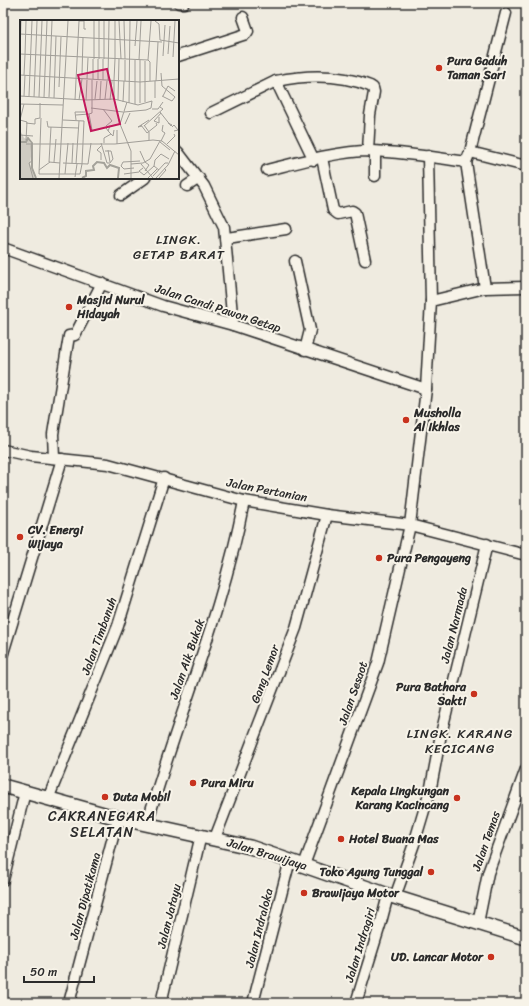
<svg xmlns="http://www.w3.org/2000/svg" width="529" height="1006" font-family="Sriracha,sans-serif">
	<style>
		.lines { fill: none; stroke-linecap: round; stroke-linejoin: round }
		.minor-casing { stroke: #2b2b2b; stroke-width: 13 }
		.major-casing { stroke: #2b2b2b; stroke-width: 16 }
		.minor { stroke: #f7f3e8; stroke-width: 10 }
		.major { stroke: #f7f3e8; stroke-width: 13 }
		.poi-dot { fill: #c8321e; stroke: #f7f3e8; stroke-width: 1.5 }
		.labels { text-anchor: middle; stroke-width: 4; stroke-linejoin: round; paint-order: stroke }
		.poi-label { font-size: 12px; font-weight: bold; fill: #2b2b2b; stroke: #f7f3e8; text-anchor: start }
		.street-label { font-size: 12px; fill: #2b2b2b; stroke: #f7f3e8 }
		.neighbourhood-label { font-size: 13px; letter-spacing: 1px; fill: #2b2b2b; stroke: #f7f3e8 }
		.quarter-label { font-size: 14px; letter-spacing: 1px; fill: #2b2b2b; stroke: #f7f3e8 }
		.inset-river { fill: none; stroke: #a4a29a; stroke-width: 2 }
		.inset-road { fill: none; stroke: #a19e98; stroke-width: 1 }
		.view { fill: #c2185b; fill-opacity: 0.15; stroke: #c2185b; stroke-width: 2 }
		.inset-edge { fill: none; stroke: #2b2b2b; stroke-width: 2 }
	</style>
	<rect width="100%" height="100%" fill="#efebe0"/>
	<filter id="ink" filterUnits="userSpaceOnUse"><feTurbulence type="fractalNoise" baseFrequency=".025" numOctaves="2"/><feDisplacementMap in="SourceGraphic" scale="8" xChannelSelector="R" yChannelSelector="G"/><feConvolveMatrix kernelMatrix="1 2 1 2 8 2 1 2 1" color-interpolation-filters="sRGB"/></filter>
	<g filter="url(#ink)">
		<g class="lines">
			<defs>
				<g id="minor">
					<path d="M179 3H184"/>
					<path d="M178 56 246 34 248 31 243 17"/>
					<path d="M276 81C306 75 340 74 370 86L373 88 374 92 370 115 368 151"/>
					<path d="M211 113 276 81 314 160"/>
					<path d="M178 152 204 186 224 227 233 325"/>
					<path d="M375 152V176"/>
					<path d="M470 152 526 166"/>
					<path d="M428 156 431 301"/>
					<path d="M322 158 333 210 338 214 352 211 355 213 365 260"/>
					<path d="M466 162 470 152 506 13"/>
					<path d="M267 170C296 163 339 151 369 151 402 152 433 157 466 162"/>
					<path d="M187 186 199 178"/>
					<path d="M121 195 145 178"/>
					<path d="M227 238 286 229"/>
					<path d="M3 248 163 306 233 325 426 389"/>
					<path d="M295 261 310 330 305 350"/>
					<path d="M485 288 526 287"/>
					<path d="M3 450 31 456 108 464 244 501 327 515 410 525 526 555"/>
					<path d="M54 458 53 434 69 336 75 335 102 283"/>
					<path d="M3 653 62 459"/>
					<path d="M48 799 118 626 164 478"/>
					<path d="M147 824C178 715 223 612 244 501"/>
					<path d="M215 838 296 628 327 515"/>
					<path d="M304 865 378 663 410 525 426 389 431 301 485 288 466 162"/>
					<path d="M3 880 25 792"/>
					<path d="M395 897 414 844 431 787 441 734 487 544"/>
					<path d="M478 923 488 873 526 769"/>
					<path d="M69 1003 118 818"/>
					<path d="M161 1003 201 835"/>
					<path d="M253 1003 290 860"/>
					<path d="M356 1003 381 922 388 895"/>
				</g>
				<path id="major" d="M3 786 118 818 250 847 388 895 526 938"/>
			</defs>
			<use href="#minor" class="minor-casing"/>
			<use href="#major" class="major-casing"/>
			<use href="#minor" class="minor"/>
			<use href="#major" class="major"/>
		</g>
	</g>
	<g class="poi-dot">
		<circle cx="439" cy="68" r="4"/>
		<circle cx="69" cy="307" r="4"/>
		<circle cx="406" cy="420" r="4"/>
		<circle cx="20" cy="537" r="4"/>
		<circle cx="379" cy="558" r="4"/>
		<circle cx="474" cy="694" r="4"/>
		<circle cx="193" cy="783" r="4"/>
		<circle cx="105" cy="797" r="4"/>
		<circle cx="457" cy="798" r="4"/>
		<circle cx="341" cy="839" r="4"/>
		<circle cx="431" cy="872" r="4"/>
		<circle cx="304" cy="893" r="4"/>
		<circle cx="491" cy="957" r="4"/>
	</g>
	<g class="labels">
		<g class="poi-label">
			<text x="447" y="65">Pura Gaduh<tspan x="447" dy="14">Taman Sari</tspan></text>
			<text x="77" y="304">Masjid Nurul<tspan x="77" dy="14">Hidayah</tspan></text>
			<text x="414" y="417">Musholla<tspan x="414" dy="14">Al Ikhlas</tspan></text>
			<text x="28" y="534">CV. Energi<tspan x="28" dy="14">Wijaya</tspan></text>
			<text x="387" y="562">Pura Pengayeng</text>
			<text x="466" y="691" text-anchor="end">Pura Bathara<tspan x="466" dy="14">Sakti</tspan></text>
			<text x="201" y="787">Pura Miru</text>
			<text x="449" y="795" text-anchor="end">Kepala Lingkungan<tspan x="449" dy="14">Karang Kacincang</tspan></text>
			<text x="113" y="801">Duta Mobil</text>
			<text x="349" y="843">Hotel Buana Mas</text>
			<text x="423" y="876" text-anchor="end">Toko Agung Tunggal</text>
			<text x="312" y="897">Brawijaya Motor</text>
			<text x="483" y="961" text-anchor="end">UD. Lancar Motor</text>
		</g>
		<g class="street-label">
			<text transform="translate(218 308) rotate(18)" y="4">Jalan Candi Pawon Getap</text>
			<text transform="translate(267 490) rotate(11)" y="4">Jalan Pertanian</text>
			<text transform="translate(454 625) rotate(-76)" y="4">Jalan Narmada</text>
			<text transform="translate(99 636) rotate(-70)" y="4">Jalan Timbanuh</text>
			<text transform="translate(187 659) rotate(-71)" y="4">Jalan Aik Bukak</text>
			<text transform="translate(265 674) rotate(-70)" y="4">Gang Lemor</text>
			<text transform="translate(353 693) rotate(-71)" y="4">Jalan Sesaot</text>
			<text transform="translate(486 841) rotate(-71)" y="4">Jalan Temas</text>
			<text transform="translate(267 854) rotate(17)" y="4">Jalan Brawijaya</text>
			<text transform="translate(85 896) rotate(-75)" y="4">Jalan Dipatikama</text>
			<text transform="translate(169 916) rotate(-76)" y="4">Jalan Jatayu</text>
			<text transform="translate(259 928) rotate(-76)" y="4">Jalan Indraloka</text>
			<text transform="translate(360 945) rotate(-73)" y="4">Jalan Indragiri</text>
		</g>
		<g class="neighbourhood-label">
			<text x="179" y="244">LINGK.<tspan x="179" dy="15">GETAP BARAT</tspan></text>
			<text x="460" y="738">LINGK. KARANG<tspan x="460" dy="15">KECICANG</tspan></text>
		</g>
		<g class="quarter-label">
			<text x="102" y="821">CAKRANEGARA<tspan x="102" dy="16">SELATAN</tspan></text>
		</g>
	</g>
	<g transform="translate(20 20)">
		<rect width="159" height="159" fill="#efebe0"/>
		<path d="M0 110 4 118 9 120 12 129 10 144 15 158H0Z" fill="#cfcbc2"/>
		<path class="inset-river" d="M0 122H6L8 118 12 123V148L16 158M62 158 66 156V151L74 150 73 146 77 142 84 143 87 148 90 145 99 148 98 158"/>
		<path class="inset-road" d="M59 1H64V9H66M95 1V39M99 1 101 39M104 1 105 39M135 1 139 4 140 20 159 23M0 14 142 22M115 26 117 1M0 34 128 40M0 34 1 1M148 34 150 6M5 35 6 1M143 36 145 5M153 37 155 1M74 39V1M79 39V1M84 39V1M105 40V61M119 40 121 1M120 40V83M128 40 131 1M128 40 130 42V61M125 41V62M141 53 142 66 155 77 152 81 142 76M62 54 63 18M0 55 120 62 159 59M4 55 5 35M67 59 68 38M73 59V39M78 60V39M83 60V39M88 60 89 1M94 60 95 39M136 61 138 22M125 62V82M39 67 41 17M0 76 66 80 94 79 118 85 132 81M4 76 5 55M9 76 12 1M143 76 148 66 155 71M14 77 17 1M19 77 22 1M24 77 27 1M29 77 32 1M34 78 36 16M135 78V61M75 79 77 61M80 79 81 61M85 79 87 61M94 79V61M55 80 59 1M59 80 62 59M66 80 67 60M90 80 92 61M98 80 99 39M103 82 104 61M107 82 100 104 111 131V158M109 83 110 1M0 84 43 85M115 84V40M71 88 103 92M83 89 92 101 86 106M132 89H138L143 82M104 92 126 90 131 88 132 81M140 92 151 106 152 105 148 103M56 95 69 94M139 97V103L134 101 141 93M21 98 19 154H39M0 100 7 102 6 120M0 100 4 84M43 100 64 101 62 144M56 100 55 92H65M27 101 28 107 59 108M6 103 15 104V99L20 98V83M105 104 110 93M121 105 127 113 137 105 136 103M124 105 129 112V120M122 106 118 107 129 100M124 106 143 89 140 87M31 107 29 142 40 143M152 107 154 105 158 110 154 111M72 110 69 94 72 93V60M97 110V124M88 111 90 106 86 108 89 112 91 114M0 115 13 116M141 121 145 113 142 111 143 105M140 122 150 130M11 123 12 141 9 143 13 158M81 123 87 143H90M84 123V118L91 114 93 116 94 110M6 124H95L133 120 142 121 159 135M147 124 155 116 154 114M88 130 90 142M85 131H91L93 139 90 143M120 131 125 142M81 140V133L77 130 81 126M34 142 36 119M125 142 129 145 125 151M43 143 68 144 71 123M52 143 53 123M56 144 59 101M111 144 123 143 130 139 140 121M121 144 133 158M134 146 135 140 141 134 149 139M114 148 104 149 101 146 103 142 120 141M123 148 119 151 124 155 134 146 139 150M19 150 30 142M39 154H60L62 144M45 154 48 123M104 154 119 152M133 156 145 143H148M55 157 57 144M39 158 48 1M128 158 137 149M136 158 148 145 155 131M139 158 146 150 144 148"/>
		<path class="view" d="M87 49 100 104 71 111 58 55Z"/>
		<rect width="159" height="159" class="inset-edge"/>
	</g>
	<rect width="529" height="1006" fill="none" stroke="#f7f3e8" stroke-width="16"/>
	<rect x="8" y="8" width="513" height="990" fill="none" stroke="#2b2b2b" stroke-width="1.5" filter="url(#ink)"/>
	<path d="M24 976v6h70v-6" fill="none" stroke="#2b2b2b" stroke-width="2"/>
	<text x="30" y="976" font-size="12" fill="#2b2b2b" stroke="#f7f3e8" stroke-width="3" paint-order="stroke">50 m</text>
</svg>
